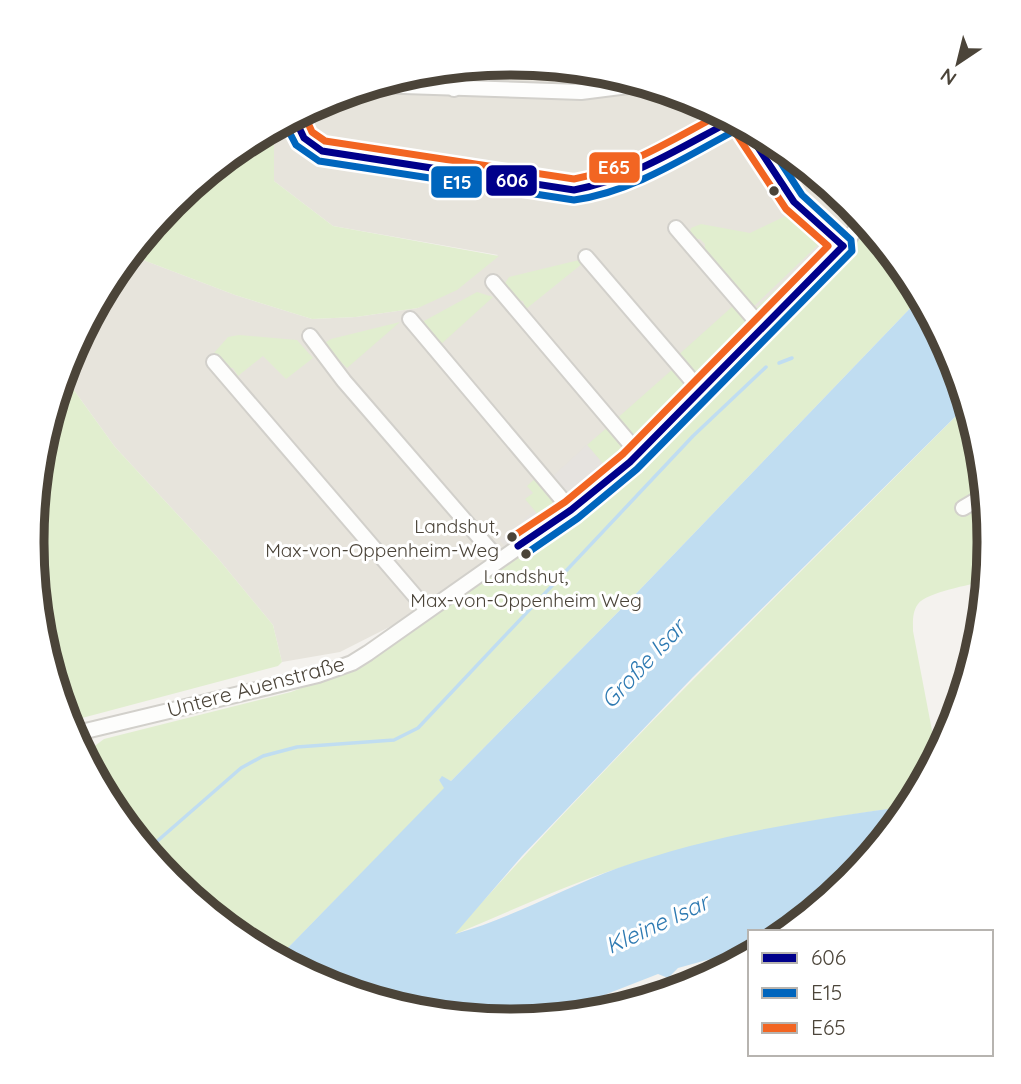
<svg xmlns="http://www.w3.org/2000/svg" width="1021" height="1084" font-family="Quicksand,sans-serif">
	<style>
		.residential { fill: #e7e4dc }
		.green { fill: #e1eecf }
		.parking { fill: #e6e3df }
		.water { fill: #c0ddf1 }
		.lines { fill: none; stroke-linecap: round; stroke-linejoin: round }
		.stream { stroke: #c0ddf1; stroke-width: 3.5 }
		.minor-casing { stroke: #d2d0cb; stroke-width: 18 }
		.minor { stroke: #fdfdfc; stroke-width: 14 }
		.bus-1-casing { stroke: #fff; stroke-width: 12 }
		.bus-2-casing { stroke: #fff; stroke-width: 12 }
		.bus-3-casing { stroke: #fff; stroke-width: 12 }
		.bus-1 { stroke: #00008b; stroke-width: 7 }
		.bus-2 { stroke: #0065bd; stroke-width: 7 }
		.bus-3 { stroke: #f26522; stroke-width: 7 }
		.bus-dot { fill: #4b4439; stroke: #fff; stroke-width: 2.5 }
		.labels { text-anchor: middle; stroke-width: 6; stroke-linejoin: round; paint-order: stroke }
		.bus-label { font-size: 19px; fill: #4b4439; stroke: #fff; text-anchor: end }
		.street-label { font-size: 21px; fill: #4b4439; stroke: #fff }
		.water-label { font-size: 23px; font-style: italic; fill: #2e7ab2; stroke: #fff }
		.rim { fill: none; stroke: #4b4439; stroke-width: 9 }
		.line-badge { stroke: #fff; stroke-width: 2.5 }
		.badge-label { font-size: 19px; text-anchor: middle; font-weight: bold; fill: #fff }
	</style>
	<rect width="100%" height="100%" fill="#f4f2ee"/>
	<path class="residential" d="M511 63 604 72 694 100 777 144 849 204 860 217 833 249 627 458 578 498 415 614 340 652 282 662 273 625 216 556 115 447 63 375 68 358 112 276 130 255 235 295 312 319 356 317 418 308 498 255 333 226 274 181V128L328 99 417 72Z"/>
	<g class="green">
		<path d="M274 128V181L333 226 499 256 457 290 418 308 356 317 312 319 235 295 130 255C172 203 214 160 274 128Z"/>
		<path d="M792 213 823 240 750 310 704 256 705 244 700 239H691L689 236 691 228 701 224 750 233Z"/>
		<path d="M868 226 909 276 920 298 628 602 451 781 442 777 439 780 445 788 278 958C213 924 152 869 112 807 101 790 93 772 84 754L104 739 291 692 367 663 507 559 533 548 531 546 774 330Z"/>
		<path d="M826 243 828 247 826 254 769 313 762 318 752 312Z"/>
		<path d="M579 260 583 263 526 309 523 301 513 300 503 286 509 277Z"/>
		<path d="M477 292 493 297 439 346 422 326 424 321Z"/>
		<path d="M734 305 754 327 697 380 675 358Z"/>
		<path d="M400 322 347 368 323 344 331 339Z"/>
		<path d="M239 335 297 340 313 358 286 379 263 356 238 376 233 368 222 367 214 353 228 337Z"/>
		<path d="M674 368 692 389 687 393 685 391 671 405 673 408 635 443 614 421Z"/>
		<path d="M63 375 115 447 216 556 273 625 282 662 278 666 67 722 41 635 32 542 41 448Z"/>
		<path d="M967 405C984 462 992 521 986 581 970 585 927 592 918 604 912 612 913 622 913 631L934 741 941 749 910 806C812 819 717 838 622 867 565 885 509 912 453 935 616 750 794 580 967 405Z"/>
		<path d="M609 426 630 453 612 472 571 501 562 493 566 490 570 495 605 466 587 445Z"/>
		<path d="M538 476 561 506 560 510 512 540 540 517 525 499 533 493 527 486Z"/>
	</g>
	<g class="parking">
		<path d="M587 445 605 466 570 495 553 476Z"/>
		<path d="M534 511 540 517 505 546 499 540Z"/>
	</g>
	<path class="water" d="M920 298 953 359 967 405 693 677 522 856 455 934C510 919 564 888 618 868 711 835 812 819 910 806L849 881 787 932H750V948L678 968 668 978 658 974 548 1017 510 1021 417 1012 327 984 278 958 444 788 439 780 442 776 451 781 628 602Z"/>
	<g class="lines">
		<g class="stream">
			<path d="M779 363 792 358"/>
			<path d="M147 850 241 768 263 756 297 747 394 740 418 728 693 436 766 367"/>
		</g>
		<defs>
			<g id="minor">
				<path d="M452 69 454 89"/>
				<path d="M373 85 581 92 644 84"/>
				<path d="M294 117C297 133 307 146 322 151L537 186 574 190 606 184 628 175 733 120"/>
				<path d="M744 126 794 202 843 246"/>
				<path d="M676 228 762 328"/>
				<path d="M586 257 700 390"/>
				<path d="M493 282 638 453"/>
				<path d="M410 319 571 510"/>
				<path d="M310 336 344 381 498 559"/>
				<path d="M214 362 427 610"/>
				<path d="M963 508 985 495"/>
				<path d="M73 734 318 675 352 663 368 653 571 510 630 462 843 246 863 220"/>
			</g>
		</defs>
		<use href="#minor" class="minor-casing"/>
		<use href="#minor" class="minor"/>
		<defs>
			<g id="bus-1">
				<path d="M294 117 304 138 322 151 574 190C632 179 681 147 733 120"/>
				<path d="M744 126 794 202 843 246"/>
				<path d="M518 546 571 510 630 462 843 246"/>
			</g>
			<g id="bus-2">
				<path d="M284 122 296 145 319 161 574 200C633 192 685 157 738 129"/>
				<path d="M524 555 578 518 637 469 852 251 851 240 802 195 764 137"/>
			</g>
			<g id="bus-3">
				<path d="M304 114 312 132 325 141 574 179C627 169 673 139 721 114"/>
				<path d="M512 537 565 502 623 454 828 246 786 209 735 132"/>
			</g>
		</defs>
		<use href="#bus-1" class="bus-1-casing"/>
		<use href="#bus-2" class="bus-2-casing"/>
		<use href="#bus-3" class="bus-3-casing"/>
		<use href="#bus-1" class="bus-1"/>
		<use href="#bus-2" class="bus-2"/>
		<use href="#bus-3" class="bus-3"/>
	</g>
	<g class="bus-dot">
		<circle cx="774" cy="191" r="6"/>
		<circle cx="512" cy="537" r="6"/>
		<circle cx="526" cy="554" r="6"/>
	</g>
	<g class="labels">
		<g class="bus-label">
			<text x="499" y="533">Landshut,<tspan x="499" dy="24">Max-von-Oppenheim-Weg</tspan></text>
			<text x="526" y="583" text-anchor="middle">Landshut,<tspan x="526" dy="24">Max-von-Oppenheim Weg</tspan></text>
		</g>
		<g class="street-label">
			<text transform="translate(256 687) rotate(-15)" y="7">Untere Auenstraße</text>
		</g>
		<g class="water-label">
			<text transform="translate(643 664) rotate(-47)" y="8">Große Isar</text>
			<text transform="translate(657 924) rotate(-25)" y="8">Kleine Isar</text>
		</g>
	</g>
	<path d="M0 0H1021V1084H0ZM510 75H511A466 466 0 0 1 977 541V543A466 466 0 0 1 511 1009H510A466 466 0 0 1 44 543V541A466 466 0 0 1 510 75Z" fill="#fff" fill-rule="evenodd"/>
	<path class="rim" d="M510 75H511A466 466 0 0 1 977 541V543A466 466 0 0 1 511 1009H510A466 466 0 0 1 44 543V541A466 466 0 0 1 510 75Z"/>
	<g class="line-badge">
		<rect x="588" y="151" width="53" height="33" rx="7" fill="#f26522"/>
		<rect x="485" y="164" width="53" height="33" rx="7" fill="#00008b"/>
		<rect x="430" y="165" width="53" height="34" rx="7" fill="#0065bd"/>
	</g>
	<g class="badge-label">
		<text x="614" y="174">E65</text>
		<text x="512" y="187">606</text>
		<text x="457" y="189">E15</text>
	</g>
	<rect x="748" y="930" width="245" height="126" fill="#ffffff" stroke="#b7b4b0" stroke-width="2"/>
	<rect x="762" y="953" width="35" height="10" fill="#00008b" stroke="#b7b4b0" stroke-width="2"/>
	<text x="811" y="965" font-size="21" fill="#4b4439">606</text>
	<rect x="762" y="988" width="35" height="10" fill="#0065bd" stroke="#b7b4b0" stroke-width="2"/>
	<text x="811" y="1000" font-size="21" fill="#4b4439">E15</text>
	<rect x="762" y="1023" width="35" height="10" fill="#f26522" stroke="#b7b4b0" stroke-width="2"/>
	<text x="811" y="1035" font-size="21" fill="#4b4439">E65</text>
	<g transform="translate(958 63) rotate(215)" stroke="#ffffff" stroke-width="5" paint-order="stroke">
	<path d="M0-5L12 26L0 18L-12 26Z" fill="#4b4439"/>
	<text y="-10" font-size="19" font-weight="bold" text-anchor="middle" fill="#4b4439">N</text>
	</g>
</svg>
